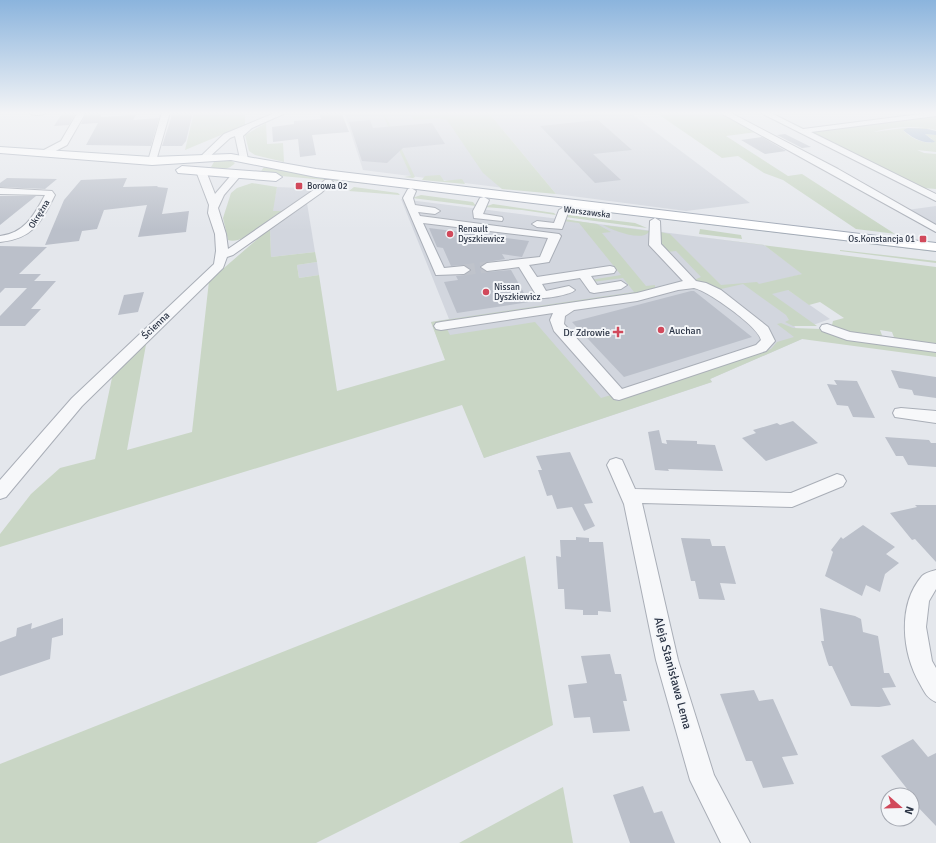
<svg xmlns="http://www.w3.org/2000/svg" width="936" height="843" font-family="Signika,sans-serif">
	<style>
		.built { fill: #d2d6de }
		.green { fill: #c9d6c5 }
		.water { fill: #9fb4cc }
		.building { fill: #bbc0ca }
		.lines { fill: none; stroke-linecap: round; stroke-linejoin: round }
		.minor-tunnel { stroke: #bfc3cb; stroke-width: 11; stroke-dasharray: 11 5.5; stroke-linecap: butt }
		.minor-casing { stroke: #a9aeb7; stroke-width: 2 }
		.major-casing { stroke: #a3abb8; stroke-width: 2 }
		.minor { fill: #f7f8fa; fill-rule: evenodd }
		.major { fill: #fff; fill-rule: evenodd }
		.poi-dot { fill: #d1495b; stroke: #f4f6f9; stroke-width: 1.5 }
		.labels { text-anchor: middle; stroke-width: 4; stroke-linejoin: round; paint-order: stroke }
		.far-poi-label { font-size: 9px; fill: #2b3445; stroke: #f4f6f9; text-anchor: start }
		.far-street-label { font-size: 9px; fill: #2b3445; stroke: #f4f6f9 }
		.street-label { font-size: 10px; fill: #2b3445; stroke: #f4f6f9 }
		.poi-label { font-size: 10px; fill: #2b3445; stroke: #f4f6f9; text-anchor: start }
		.near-street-label { font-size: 12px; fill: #2b3445; stroke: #f4f6f9 }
	</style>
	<rect width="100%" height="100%" fill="#e4e7ec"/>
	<g class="built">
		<path d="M344 112H382L383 115 411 112H457L511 189 363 170Z"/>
		<path d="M488 112H629L750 203 686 211 556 194Z"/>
		<path d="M277 187 302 188 315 190 285 211H272Z"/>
		<path d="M401 199 764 245 803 274 775 281 830 319 813 325 792 322 802 339 710 379 712 382 484 458 431 322 449 319Z"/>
		<path d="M307 203 315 252 271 257 270 228Z"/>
		<path d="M936 206V227L907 210Z"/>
		<path d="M317 262 319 275 299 278 297 265Z"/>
	</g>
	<g class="green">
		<path d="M194 112H245V125L185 150Z"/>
		<path d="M412 112H488L556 194 592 201 556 194 502 189 483 173 447 120 439 118 414 120 409 113 385 115 415 177 413 178 404 177 411 176 383 115Z"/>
		<path d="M655 112H682L685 114 721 112 757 132 726 136 788 176 802 174 895 234 936 239 856 229 783 180 764 173 738 156 722 158Z"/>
		<path d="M936 115V130C915 125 894 127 873 132L905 128H926L936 131 926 129 903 130C910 138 920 142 931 143L932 139 925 134 936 135V152L917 150 924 153 936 154V189L924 188 813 134 815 131Z"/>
		<path d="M266 123 267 144 283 143 284 162 255 155 249 151 245 135Z"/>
		<path d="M222 160H230L235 163C229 170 218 171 211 167L214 162Z"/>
		<path d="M264 167 312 175 936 250V252L370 184 259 174Z"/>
		<path d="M440 175 444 181 462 179 465 184 422 180 425 176Z"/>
		<path d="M252 183 277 187 273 211H285C271 220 244 245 228 240L223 218 231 193 237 188Z"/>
		<path d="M354 187 398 193 400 195 349 191Z"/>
		<path d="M421 195 473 202 476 206 412 198Z"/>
		<path d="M493 204 554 213 556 215 522 210 484 207Z"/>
		<path d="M569 215 635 223 647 228 565 217Z"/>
		<path d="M564 219 597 224 611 232 602 233 646 286 655 285V288L637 294 447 329 450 335 535 322 601 398 611 395 617 401 771 349 777 342 794 337 777 324 781 323 793 328 822 329 843 338 936 351V357L802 339 710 379 712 382 484 458 462 405 0 547V534L31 494 60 468 95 459 113 373 147 339 127 450 192 432 209 281 270 228 271 257 315 252 317 262 297 265 299 278 319 275 337 391 445 360 431 322 634 292 623 278 592 282 590 280 621 275 579 223 563 221Z"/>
		<path d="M603 225 649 231V232C641 242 612 230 603 225Z"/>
		<path d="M700 229 741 235 742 239 699 234Z"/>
		<path d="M660 232 670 234 721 285 757 282 759 284 802 274 764 245 700 237 936 267V345L895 340 892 332 880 330 883 338 847 333 832 325 833 321 844 318 820 302 809 305 788 290 772 294 817 326H793L785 322 789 320 786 315 743 284 721 289 694 280 701 277 676 251 667 252 660 243Z"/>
		<path d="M840 250 936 261V263L840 251Z"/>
		<path d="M525 556 553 725 316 843H0V764Z"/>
		<path d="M563 787 573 843H459Z"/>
	</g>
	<path class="water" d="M908 128 927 129 936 131V135L925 134 935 142C923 144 912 138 903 130Z"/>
	<g class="building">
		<path d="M63 112H76L69 125 54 126Z"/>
		<path d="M87 112H100L101 117 136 115 133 120 159 118 151 146 86 145 98 123 81 124Z"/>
		<path d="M173 112H193L186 141 182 146H162Z"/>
		<path d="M319 112H341L349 132 312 135 316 155 300 157 298 139 273 142 272 127 294 124V121L321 119Z"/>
		<path d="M370 120 373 128 432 123 445 144 403 148 387 163 362 161 349 122Z"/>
		<path d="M598 120 632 150 593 154 621 180 595 183 540 126Z"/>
		<path d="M785 134 811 147 802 148 777 135Z"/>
		<path d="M762 137 786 151 765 154 741 140Z"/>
		<path d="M7 178 57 179 45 189 0 187V183Z"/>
		<path d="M127 178 123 187 158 186 157 187 168 188 162 214 189 211 186 232 138 237 147 205 104 210 97 229 82 231 79 241 45 245 64 200 81 180Z"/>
		<path d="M0 196H36L0 225Z"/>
		<path d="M429 228 529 241 522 257 502 254 505 259 487 262 480 267 487 272 511 270 529 302 457 313 444 282 458 280 456 276 465 275 471 270 464 265 451 266 443 248 437 247Z"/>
		<path d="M0 246 47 247 19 274H41L34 281H56L31 309H41L25 326H0V316L27 288H5L0 293Z"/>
		<path d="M691 291H694L752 337 624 377 572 322Z"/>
		<path d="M144 292 138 312 118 315 124 295Z"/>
		<path d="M891 370 936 377V398L914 395 912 390 899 388Z"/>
		<path d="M834 380 857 381 875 418 853 417 848 406 837 405 827 384 837 385Z"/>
		<path d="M793 421 818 443 766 461 742 438 756 433 753 430 777 423 780 425Z"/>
		<path d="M659 430 662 443 667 444 666 440 697 441V444L715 445 723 471 668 469 669 471 655 470 648 432Z"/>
		<path d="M885 437 929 440 931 443H936V467L908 465 903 456H896Z"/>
		<path d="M570 452 593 503 584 504 595 526 584 531 572 507 557 509 552 495 547 496 538 470H542L536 456Z"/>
		<path d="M915 505H936V562L915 539 912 540 890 513 917 507Z"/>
		<path d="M863 525 895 547 886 554 899 563 885 574 880 592 866 585 862 596 825 576 833 552 831 550 841 537 843 539Z"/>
		<path d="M576 537 589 538V542H603L611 612 598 611V615H583V610L565 609 564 589H558L556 556 561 557 560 540H576Z"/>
		<path d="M681 538 710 539 712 546H725L736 584 720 583 725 600 699 599 695 581H691Z"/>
		<path d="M820 608 855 616 861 619 863 632 878 636 884 673H889L896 687 882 688 891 705 879 707 851 706 832 666H829L827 661 821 641H824Z"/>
		<path d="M63 618V635L52 638 50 659 0 676V642L16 636 17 628 32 623 31 629Z"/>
		<path d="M610 654 615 674H621L627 701H623L630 731 593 733 590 717 574 718 568 685 587 683 581 656Z"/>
		<path d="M754 690 759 701 773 699 798 755 782 757 794 784 763 788 752 761H746L720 694Z"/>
		<path d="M913 739 928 757 936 753V826L915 804 917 802 912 795 881 756Z"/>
		<path d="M643 786 654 813 662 811 675 843H630L613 795Z"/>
	</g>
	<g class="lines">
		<path class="minor-tunnel" d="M464 270 487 267"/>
		<defs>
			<g id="minor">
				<path d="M28 112H46C42 116 32 116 28 112Z"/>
				<path d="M78 112H86L67 145 48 155H42V151L61 141Z"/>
				<path d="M162 112H170L156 161 152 164 148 161Z"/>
				<path d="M277 112H288L252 128 243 136 248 159 247 161H241L240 159 235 136 230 138 206 160H200L199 158 224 134Z"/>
				<path d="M719 112H729L838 169 936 225V232Z"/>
				<path d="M759 112H769L803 129 936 112V116L811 132 936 194V201Z"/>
				<path d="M201 168 206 171 215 194 234 172H240L242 174 224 195 218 208 226 234 228 249 315 189 325 180H331L333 182 321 193 233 255 227 257 223 268 82 406 6 497 0 499V480L72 398 214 264 216 251 215 234 208 213 209 205 196 171Z"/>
				<path d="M0 188 52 191 55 195C41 222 33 239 0 242V236C25 233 34 215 45 195L0 194Z"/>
				<path d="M411 188 416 191 413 198 415 205 435 208 440 211 435 214 418 212 420 216 559 234 561 236 549 262 529 265 537 277 610 266 614 267 616 270 614 273 591 276 597 285 621 281 627 285 621 289 594 293 590 292 580 278 542 284 546 291 569 286 575 290C571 295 544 299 538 298L519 267 487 271 481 267 487 263 540 257 548 238 423 223 444 268 464 266 470 270 464 274 436 275 403 198 408 189Z"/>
				<path d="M484 197 489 200 483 214 502 217 503 219 502 221 474 218 473 211 480 198Z"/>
				<path d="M564 207 569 210 562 229 537 227 532 224 537 221 554 223 559 210Z"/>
				<path d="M655 218 660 221 661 244 696 281 706 283 721 290 768 327 775 341 766 351 619 400 614 399 554 331 550 320 553 313 441 330 436 329 434 326 436 323 441 322 637 293 683 281 649 245 650 221ZM694 288C708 291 759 327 761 340L756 345 622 389 564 324 565 316 574 310 637 301 678 290Z"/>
				<path d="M827 324 850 332 936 344V352L847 340 822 331 820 328 822 325Z"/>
				<path d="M901 408 936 411V423L895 417 893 413 895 409Z"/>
				<path d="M616 458 622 460 635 489 791 493 837 474 843 476 846 481 843 486 792 507 642 503 678 660 714 775 750 843H721L690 780 656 660 624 504 607 465 610 460Z"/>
				<path d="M936 570V589L929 601 926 627 932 661 936 668V702C927 698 925 693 920 684 902 653 897 605 922 576 925 573 932 571 936 570Z"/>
			</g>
			<g id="major">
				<path d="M0 147 152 157 231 154 316 169 936 243V251L316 177 231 160 152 165 0 153Z"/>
				<path d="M182 166 276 173 282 177 276 181 178 173 176 170Z"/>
			</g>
		</defs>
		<use href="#minor" class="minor-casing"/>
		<use href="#major" class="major-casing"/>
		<use href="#minor" class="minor"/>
		<use href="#major" class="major"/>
	</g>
	<linearGradient id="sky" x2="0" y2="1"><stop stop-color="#8bb4dd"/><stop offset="0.49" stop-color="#f3f4f6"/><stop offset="1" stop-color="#f3f4f6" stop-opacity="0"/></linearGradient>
	<rect width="936" height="230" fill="url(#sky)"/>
	<g class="poi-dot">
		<rect x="295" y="182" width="8" height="8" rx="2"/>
		<circle cx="450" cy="234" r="4"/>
		<rect x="919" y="235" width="8" height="8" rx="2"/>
		<circle cx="486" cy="292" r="4"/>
		<circle cx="661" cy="330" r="4"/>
		<path d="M616 326h4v4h4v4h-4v4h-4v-4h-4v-4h4z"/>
	</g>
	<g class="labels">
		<g class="far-poi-label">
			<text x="307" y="189">Borowa 02</text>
			<text x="458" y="232">Renault<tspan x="458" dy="10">Dyszkiewicz</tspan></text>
			<text x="915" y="242" text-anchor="end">Os.Konstancja 01</text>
			<text x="494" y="290">Nissan<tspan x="494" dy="10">Dyszkiewicz</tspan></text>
		</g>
		<g class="far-street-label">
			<text transform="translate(587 212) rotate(7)" y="3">Warszawska</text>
			<text transform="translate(39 214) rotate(-58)" y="3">Okrężna</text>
		</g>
		<g class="street-label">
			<text transform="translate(155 325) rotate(-44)" y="4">Ścienna</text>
		</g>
		<g class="poi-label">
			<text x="669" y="334">Auchan</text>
			<text x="610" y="336" text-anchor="end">Dr Zdrowie</text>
		</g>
		<g class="near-street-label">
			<text transform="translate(673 673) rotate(75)" y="4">Aleja Stanisława Lema</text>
		</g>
	</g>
	<g transform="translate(900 807) rotate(110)"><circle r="19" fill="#f4f6f9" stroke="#a4a8b1"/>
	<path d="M0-3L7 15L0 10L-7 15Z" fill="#d1495b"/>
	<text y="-6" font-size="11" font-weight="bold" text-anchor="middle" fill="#2b3445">N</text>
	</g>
</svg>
